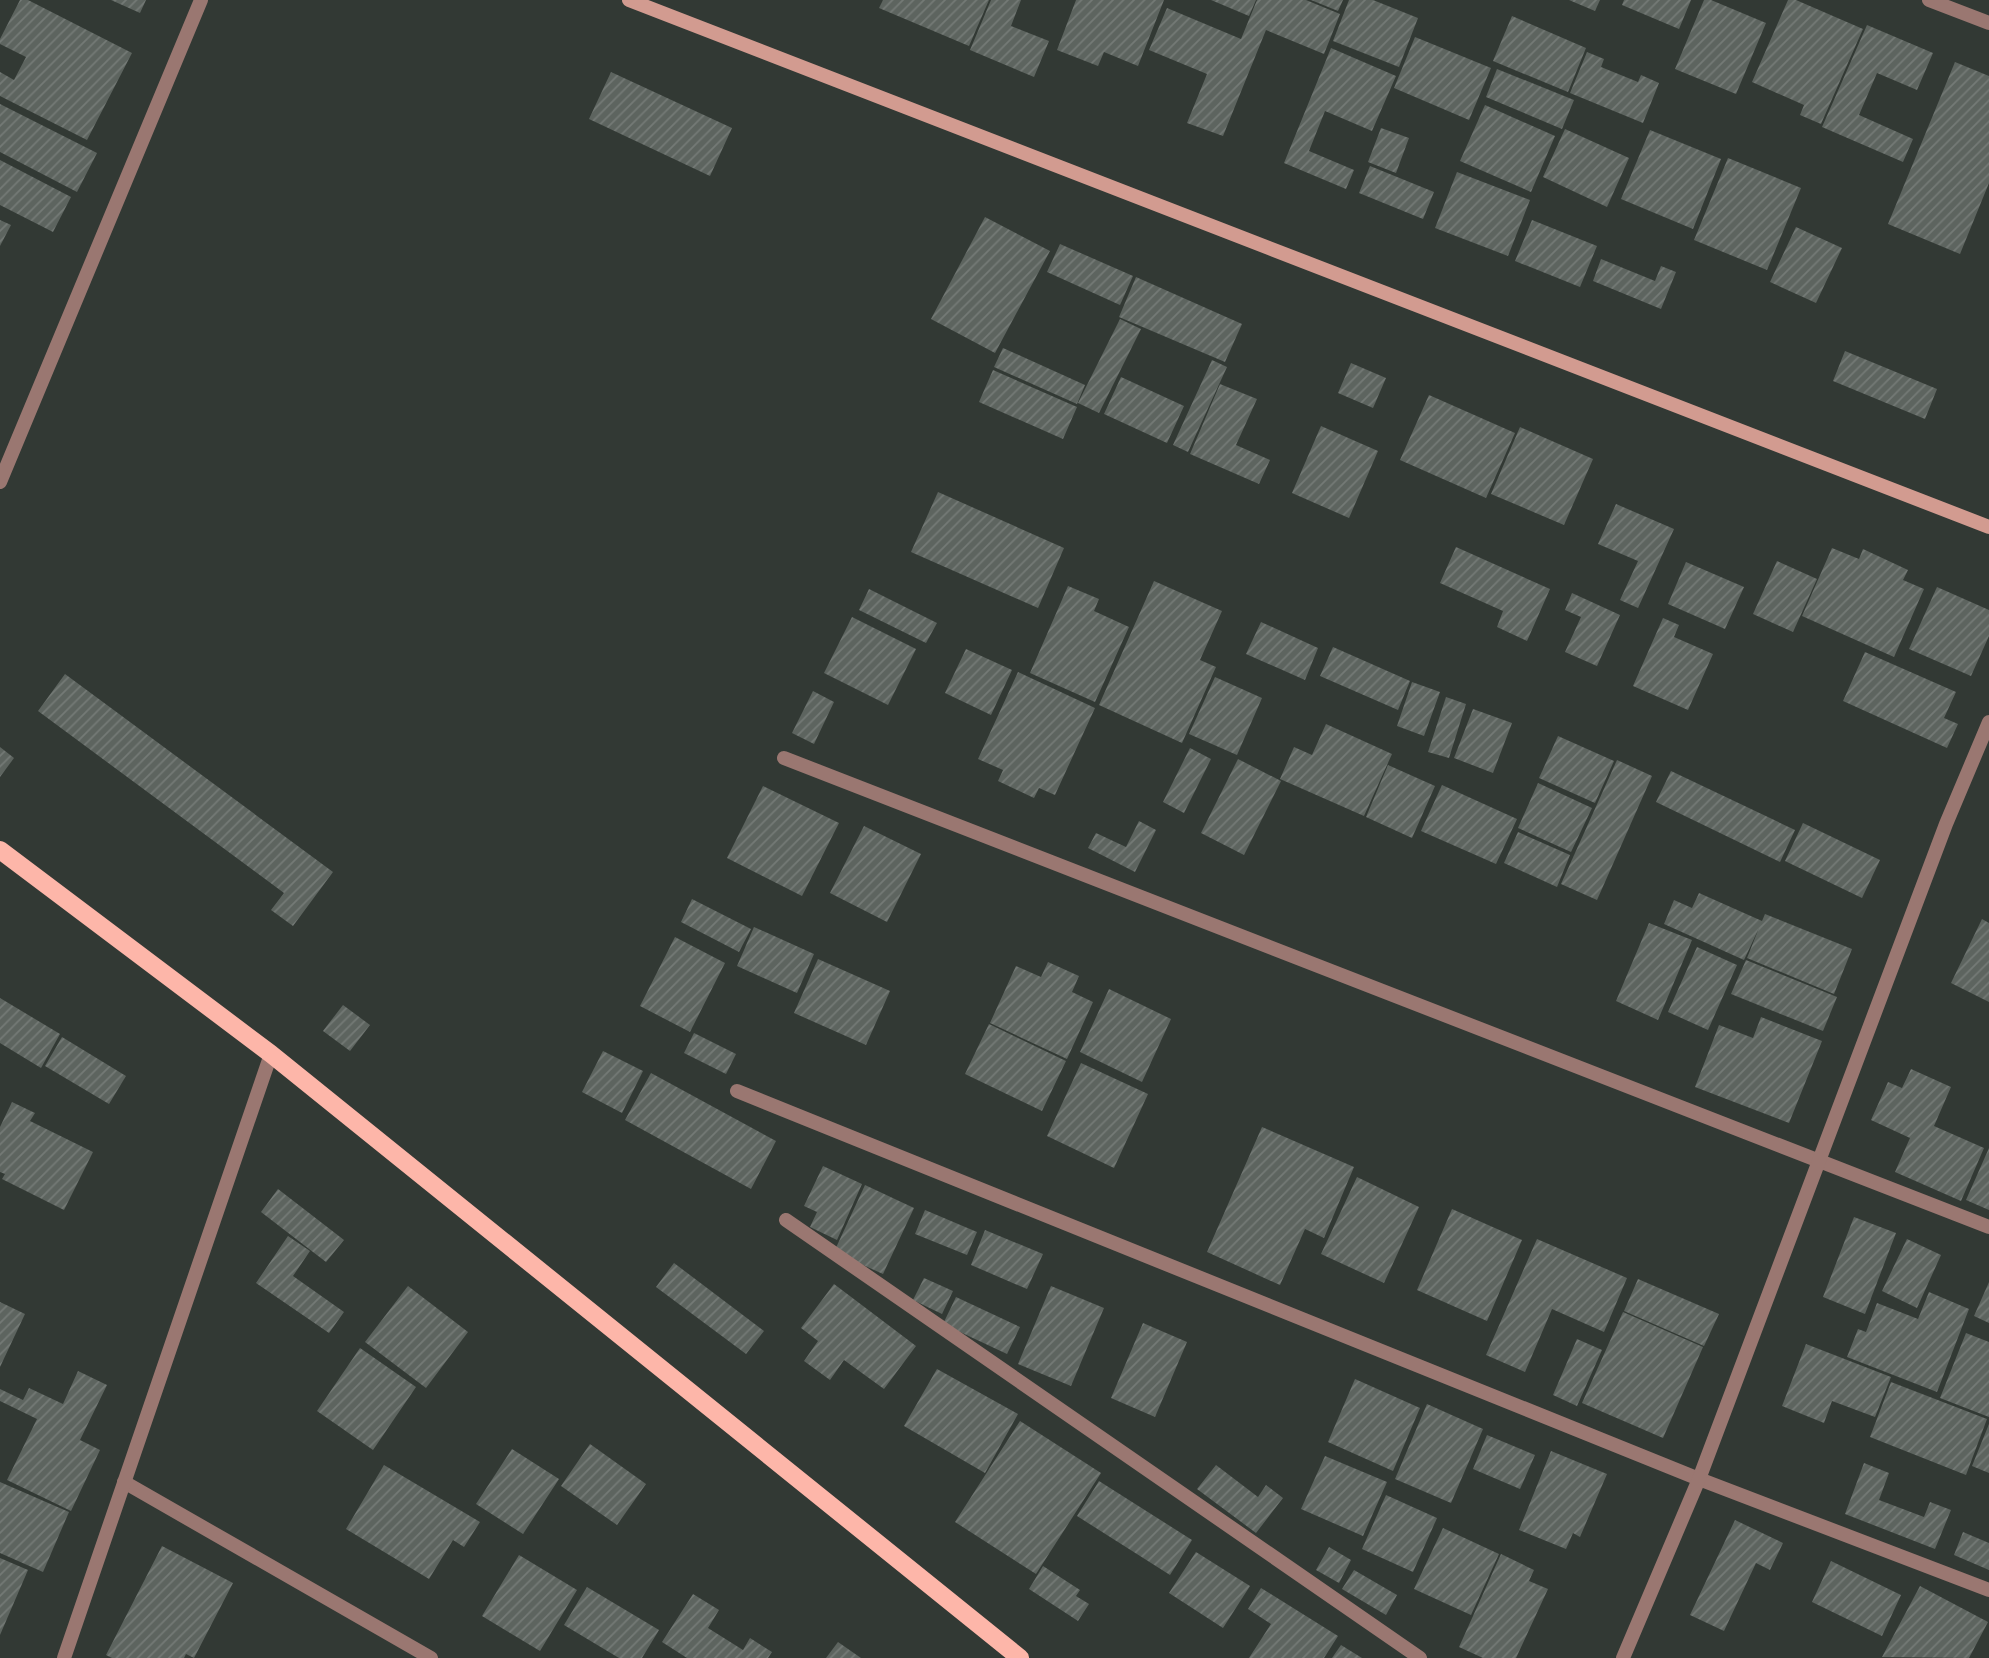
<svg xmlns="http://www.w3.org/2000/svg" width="1989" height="1658" font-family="Montserrat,sans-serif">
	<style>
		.building { fill: url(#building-hatch) }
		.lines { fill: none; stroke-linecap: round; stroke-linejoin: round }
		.street { stroke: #9a7771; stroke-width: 14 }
		.secondary { stroke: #d29b90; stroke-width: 14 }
		.primary { stroke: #fdb6a9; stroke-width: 18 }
	</style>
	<defs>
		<pattern id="building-hatch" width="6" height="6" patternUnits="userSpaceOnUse" patternTransform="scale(1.75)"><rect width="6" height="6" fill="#5d645f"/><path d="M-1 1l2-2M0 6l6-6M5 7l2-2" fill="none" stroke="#747a76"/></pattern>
	</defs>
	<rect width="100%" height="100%" fill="#323934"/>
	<g class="building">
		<path d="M20 0H28L132 53 87 140 0 96V72L14 80 26 57 0 44V39Z"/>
		<path d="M111 0H146L140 13Z"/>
		<path d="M883 0H989L969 46 879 8Z"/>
		<path d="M991 0H1021L1011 26 1049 41 1034 77 970 50Z"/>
		<path d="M1076 0H1164L1138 66 1104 52 1098 66 1057 50Z"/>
		<path d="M1211 0H1256L1249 16Z"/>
		<path d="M1257 0H1306L1340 14 1324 54 1266 30 1223 136 1187 123 1207 74 1149 50 1167 8 1241 39Z"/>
		<path d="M1311 0H1343L1338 11Z"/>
		<path d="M1349 0H1373L1418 18 1399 67 1333 41Z"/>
		<path d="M1569 0H1600L1595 11Z"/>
		<path d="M1624 0H1691L1679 29 1622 5Z"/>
		<path d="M1704 0H1711L1766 23 1736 94 1675 69Z"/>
		<path d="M1788 0H1796L1863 29 1821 124 1800 115 1804 105 1752 82Z"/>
		<path d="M1512 16 1586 48 1568 92 1493 61Z"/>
		<path d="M1867 25 1933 53 1917 90 1877 73 1859 115 1913 139 1903 162 1822 127Z"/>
		<path d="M1415 37 1491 68 1469 120 1394 88Z"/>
		<path d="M1331 48 1396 76 1372 131 1325 111 1309 151 1354 170 1346 189 1284 163Z"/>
		<path d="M1587 52 1604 59 1601 67 1638 82 1641 75 1659 83 1643 123 1570 93Z"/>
		<path d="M1955 62 1989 76V183L1960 254 1888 224Z"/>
		<path d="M1497 69 1574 100 1562 129 1486 97Z"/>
		<path d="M611 72 732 128 710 176 589 119Z"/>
		<path d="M0 104 97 153 77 192 0 152Z"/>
		<path d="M1485 105 1555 136 1531 192 1460 161Z"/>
		<path d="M1381 128 1409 138 1396 173 1368 162Z"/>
		<path d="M1565 129 1629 158 1607 207 1543 177Z"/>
		<path d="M1650 130 1721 159 1693 229 1621 199Z"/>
		<path d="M1728 158 1801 188 1767 270 1694 240Z"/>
		<path d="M0 160 71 197 53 232 0 205Z"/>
		<path d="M1370 166 1434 192 1423 219 1359 193Z"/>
		<path d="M1457 172 1530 200 1508 256 1435 228Z"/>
		<path d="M985 217 1050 251 995 353 931 319Z"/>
		<path d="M0 220 11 225 0 246Z"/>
		<path d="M1532 220 1597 246 1580 287 1515 261Z"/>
		<path d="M1796 227 1842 248 1816 303 1770 282Z"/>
		<path d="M1060 244 1133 276 1120 305 1047 272Z"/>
		<path d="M1601 259 1655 281 1661 266 1676 272 1661 309 1593 281Z"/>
		<path d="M1136 277 1242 324 1225 362 1119 317Z"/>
		<path d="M1120 319 1141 329 1099 413 1078 403Z"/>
		<path d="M1003 348 1085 385 1077 404 994 367Z"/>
		<path d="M1845 351 1937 389 1925 419 1833 381Z"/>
		<path d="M1212 360 1227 367 1188 452 1173 445Z"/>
		<path d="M1351 363 1386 378 1373 408 1338 393Z"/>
		<path d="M993 370 1077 407 1063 439 979 402Z"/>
		<path d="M1121 377 1184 406 1167 443 1104 414Z"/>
		<path d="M1220 384 1257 399 1236 445 1270 460 1259 484 1190 454Z"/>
		<path d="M1429 395 1515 433 1486 498 1400 460Z"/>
		<path d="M1321 426 1378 451 1349 518 1292 493Z"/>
		<path d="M1520 427 1593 459 1564 525 1491 494Z"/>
		<path d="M938 492 1064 548 1038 608 911 552Z"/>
		<path d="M1616 504 1674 529 1638 608 1620 600 1638 561 1598 544Z"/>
		<path d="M1456 547 1550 589 1527 641 1497 627 1503 611 1440 583Z"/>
		<path d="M1832 548 1859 559 1863 549 1908 570 1903 580 1924 589 1894 657 1802 616Z"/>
		<path d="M1777 561 1817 579 1793 632 1753 614Z"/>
		<path d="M1686 562 1744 587 1725 629 1668 604Z"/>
		<path d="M1154 581 1222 611 1200 660 1216 667 1182 743 1099 705Z"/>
		<path d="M1068 586 1099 599 1094 611 1129 627 1095 702 1030 673Z"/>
		<path d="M1937 587 1989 610V636L1971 676 1909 649Z"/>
		<path d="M869 589 937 623 926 643 859 610Z"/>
		<path d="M1572 593 1620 615 1597 666 1565 652 1581 617 1565 610Z"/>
		<path d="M852 617 916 649 888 705 824 673Z"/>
		<path d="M1663 618 1679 625 1674 637 1713 654 1688 710 1633 686Z"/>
		<path d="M1261 622 1318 648 1305 680 1246 654Z"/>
		<path d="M1333 647 1410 681 1398 710 1320 676Z"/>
		<path d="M966 649 1012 670 991 715 945 693Z"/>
		<path d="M1865 652 1956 692 1944 718 1958 724 1947 748 1843 701Z"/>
		<path d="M1018 672 1095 708 1055 795 1039 788 1034 798 998 781 1003 770 978 759Z"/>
		<path d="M65 674 333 872 293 926 271 910 284 893 38 711Z"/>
		<path d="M1215 677 1262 698 1237 755 1189 734Z"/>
		<path d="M1412 682 1440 692 1424 736 1397 726Z"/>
		<path d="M813 691 834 702 814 744 792 733Z"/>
		<path d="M1446 697 1466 704 1449 758 1428 752Z"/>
		<path d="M1473 709 1512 723 1493 773 1454 758Z"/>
		<path d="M1326 724 1392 754 1364 816 1280 779 1294 747 1312 755Z"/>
		<path d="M1558 736 1614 761 1595 803 1539 778Z"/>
		<path d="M0 747 14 758 0 777Z"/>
		<path d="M1190 748 1211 759 1184 813 1163 802Z"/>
		<path d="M1238 759 1281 781 1244 855 1201 833Z"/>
		<path d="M1617 760 1652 776 1597 900 1561 884Z"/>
		<path d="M1388 765 1435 786 1412 838 1366 817Z"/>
		<path d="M1671 771 1795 830 1780 862 1656 802Z"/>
		<path d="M1538 783 1592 808 1571 852 1518 828Z"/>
		<path d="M1442 785 1517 819 1496 864 1421 831Z"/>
		<path d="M763 786 839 823 802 896 727 858Z"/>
		<path d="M1139 821 1156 830 1135 872 1088 848 1096 833 1126 847Z"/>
		<path d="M1803 823 1880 860 1862 898 1785 861Z"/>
		<path d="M864 826 921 854 887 922 830 893Z"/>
		<path d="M1518 832 1570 855 1557 887 1504 863Z"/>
		<path d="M1699 893 1762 921 1765 914 1852 949 1834 994 1747 958 1759 928 1744 960 1664 924 1674 900 1692 908Z"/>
		<path d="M692 899 751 929 739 952 681 922Z"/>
		<path d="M1982 919 1989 923V1002L1951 983Z"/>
		<path d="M1649 923 1692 940 1658 1020 1616 1001Z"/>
		<path d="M754 927 814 954 797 993 737 966Z"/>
		<path d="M675 937 725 963 690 1032 640 1006Z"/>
		<path d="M1697 947 1737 965 1708 1030 1668 1012Z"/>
		<path d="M818 959 890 991 866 1045 794 1013Z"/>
		<path d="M1746 960 1837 997 1823 1031 1731 994Z"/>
		<path d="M1048 962 1079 976 1072 992 1093 1002 1067 1059 990 1023 1016 966 1041 977Z"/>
		<path d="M1109 989 1171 1019 1142 1082 1080 1052Z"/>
		<path d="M0 998 60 1034 41 1068 0 1043Z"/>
		<path d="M343 1005 370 1025 350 1051 323 1031Z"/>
		<path d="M1761 1017 1822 1041 1789 1123 1695 1087 1719 1025 1753 1038Z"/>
		<path d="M989 1024 1066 1061 1042 1111 965 1074Z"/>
		<path d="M694 1033 736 1054 726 1074 684 1053Z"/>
		<path d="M62 1037 126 1076 109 1104 45 1066Z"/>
		<path d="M603 1051 643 1071 622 1113 582 1092Z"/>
		<path d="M1081 1063 1148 1094 1114 1168 1047 1136Z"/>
		<path d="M1911 1069 1951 1087 1934 1126 1984 1148 1961 1201 1895 1172 1910 1138 1871 1120 1888 1082 1902 1088Z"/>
		<path d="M651 1073 776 1141 751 1189 625 1120Z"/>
		<path d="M12 1102 35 1113 30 1121 93 1152 64 1210 2 1179 5 1174 0 1172V1127Z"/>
		<path d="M1262 1127 1354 1167 1324 1238 1305 1229 1280 1285 1207 1252Z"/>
		<path d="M1989 1148V1210L1966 1200Z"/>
		<path d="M823 1166 862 1184 837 1240 810 1227 817 1212 804 1206Z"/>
		<path d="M1357 1177 1419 1207 1384 1283 1321 1254Z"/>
		<path d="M865 1185 914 1208 883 1274 834 1252Z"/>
		<path d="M278 1189 344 1240 326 1262 261 1212Z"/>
		<path d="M1452 1209 1522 1240 1487 1321 1417 1290Z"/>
		<path d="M925 1210 977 1232 967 1255 915 1234Z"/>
		<path d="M1854 1217 1896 1233 1865 1314 1823 1297Z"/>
		<path d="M985 1230 1043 1254 1027 1289 971 1265Z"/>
		<path d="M288 1236 310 1251 293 1276 344 1312 329 1333 256 1283Z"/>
		<path d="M1537 1239 1627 1278 1604 1332 1552 1309 1525 1372 1486 1355Z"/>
		<path d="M1907 1239 1941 1255 1917 1308 1882 1291Z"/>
		<path d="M674 1263 764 1331 746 1354 656 1287Z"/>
		<path d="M924 1278 953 1291 942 1314 913 1300Z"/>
		<path d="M1638 1279 1719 1314 1704 1346 1624 1311Z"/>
		<path d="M1989 1282V1323L1974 1316Z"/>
		<path d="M834 1284 916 1346 884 1389 844 1360 830 1380 804 1361 818 1341 801 1328Z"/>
		<path d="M408 1286 468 1332 426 1388 365 1342Z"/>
		<path d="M1051 1286 1104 1308 1071 1386 1018 1364Z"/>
		<path d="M1929 1292 1969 1309 1937 1392 1847 1357 1858 1329 1866 1332 1877 1303 1918 1319Z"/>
		<path d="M956 1297 1020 1327 1007 1354 943 1324Z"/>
		<path d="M0 1302 25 1314 0 1367Z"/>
		<path d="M1623 1312 1703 1347 1663 1438 1582 1403Z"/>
		<path d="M1143 1323 1187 1342 1155 1417 1111 1398Z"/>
		<path d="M1966 1333 1989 1342V1417L1940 1398Z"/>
		<path d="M1577 1339 1602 1350 1577 1406 1553 1395Z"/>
		<path d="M1806 1344 1891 1377 1875 1417 1832 1401 1824 1423 1782 1406Z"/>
		<path d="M360 1348 416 1387 373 1450 317 1411Z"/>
		<path d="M937 1369 1018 1414 985 1473 904 1426Z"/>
		<path d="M78 1371 107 1385 80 1440 100 1450 71 1511 7 1480 37 1419 0 1401V1389L23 1400 29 1388 63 1404Z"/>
		<path d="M1355 1379 1420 1408 1393 1471 1328 1442Z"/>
		<path d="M1891 1382 1987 1419 1966 1475 1870 1437Z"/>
		<path d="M1427 1404 1483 1429 1451 1503 1395 1479Z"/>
		<path d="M1020 1421 1101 1473 1036 1574 955 1522Z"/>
		<path d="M1989 1424V1473L1972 1466Z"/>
		<path d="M1487 1435 1535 1455 1520 1489 1473 1469Z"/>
		<path d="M590 1444 646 1484 617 1525 561 1486Z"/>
		<path d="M512 1449 559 1479 523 1534 476 1504Z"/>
		<path d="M1551 1451 1607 1474 1580 1537 1573 1533 1566 1549 1519 1530Z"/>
		<path d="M1325 1456 1387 1482 1363 1536 1301 1509Z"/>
		<path d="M1864 1463 1889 1473 1879 1500 1924 1517 1930 1502 1951 1510 1935 1549 1845 1514Z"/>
		<path d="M384 1465 480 1522 464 1547 453 1540 429 1579 346 1529Z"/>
		<path d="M1216 1465 1258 1497 1266 1485 1283 1498 1256 1533 1197 1489Z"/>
		<path d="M1099 1481 1192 1540 1170 1575 1077 1516Z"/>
		<path d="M0 1482 69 1512 43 1572 0 1553Z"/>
		<path d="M1386 1495 1437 1518 1413 1572 1362 1549Z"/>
		<path d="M1735 1520 1783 1543 1770 1570 1756 1563 1724 1631 1690 1615Z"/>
		<path d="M1443 1528 1499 1554 1471 1615 1414 1589Z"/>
		<path d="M1963 1532 1989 1543V1570L1954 1555Z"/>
		<path d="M162 1546 233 1583 194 1658 186 1654 184 1658H112L106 1655Z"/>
		<path d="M1329 1547 1351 1560 1339 1583 1316 1570Z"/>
		<path d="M1196 1552 1250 1586 1223 1628 1169 1593Z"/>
		<path d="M1501 1554 1534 1570 1529 1581 1548 1589 1516 1658H1483L1459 1647Z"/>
		<path d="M519 1555 577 1590 540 1651 482 1616Z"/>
		<path d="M0 1558 28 1570 0 1635Z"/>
		<path d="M1831 1561 1901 1595 1882 1636 1812 1602Z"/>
		<path d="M1043 1566 1080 1590 1076 1596 1089 1604 1078 1621 1029 1589Z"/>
		<path d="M1354 1570 1397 1595 1386 1615 1342 1589Z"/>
		<path d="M1920 1586 1988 1622 1969 1658 1882 1657Z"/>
		<path d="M587 1587 659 1630 642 1658H619L564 1625Z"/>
		<path d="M1261 1588 1338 1636 1324 1658H1249L1271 1624 1248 1609Z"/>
		<path d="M693 1594 719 1610 708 1628 743 1650 750 1638 772 1652 768 1658H687L662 1642Z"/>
		<path d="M838 1642 861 1658H826Z"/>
		<path d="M1341 1645 1362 1658H1332Z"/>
	</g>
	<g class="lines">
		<g class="street">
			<path d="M1929 0 1989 23"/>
			<path d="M0 482 201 0"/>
			<path d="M784 758 1989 1227"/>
			<path d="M737 1091 1699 1479 1989 1590"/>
			<path d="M786 1220 1420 1658"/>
			<path d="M124 1482 431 1658"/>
			<path d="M64 1658 271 1054"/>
			<path d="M1623 1658 1699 1479 1946 824 1989 722"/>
		</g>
		<path class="secondary" d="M629 0 1989 527"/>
		<path class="primary" d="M0 850 271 1054 1020 1658"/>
	</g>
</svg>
